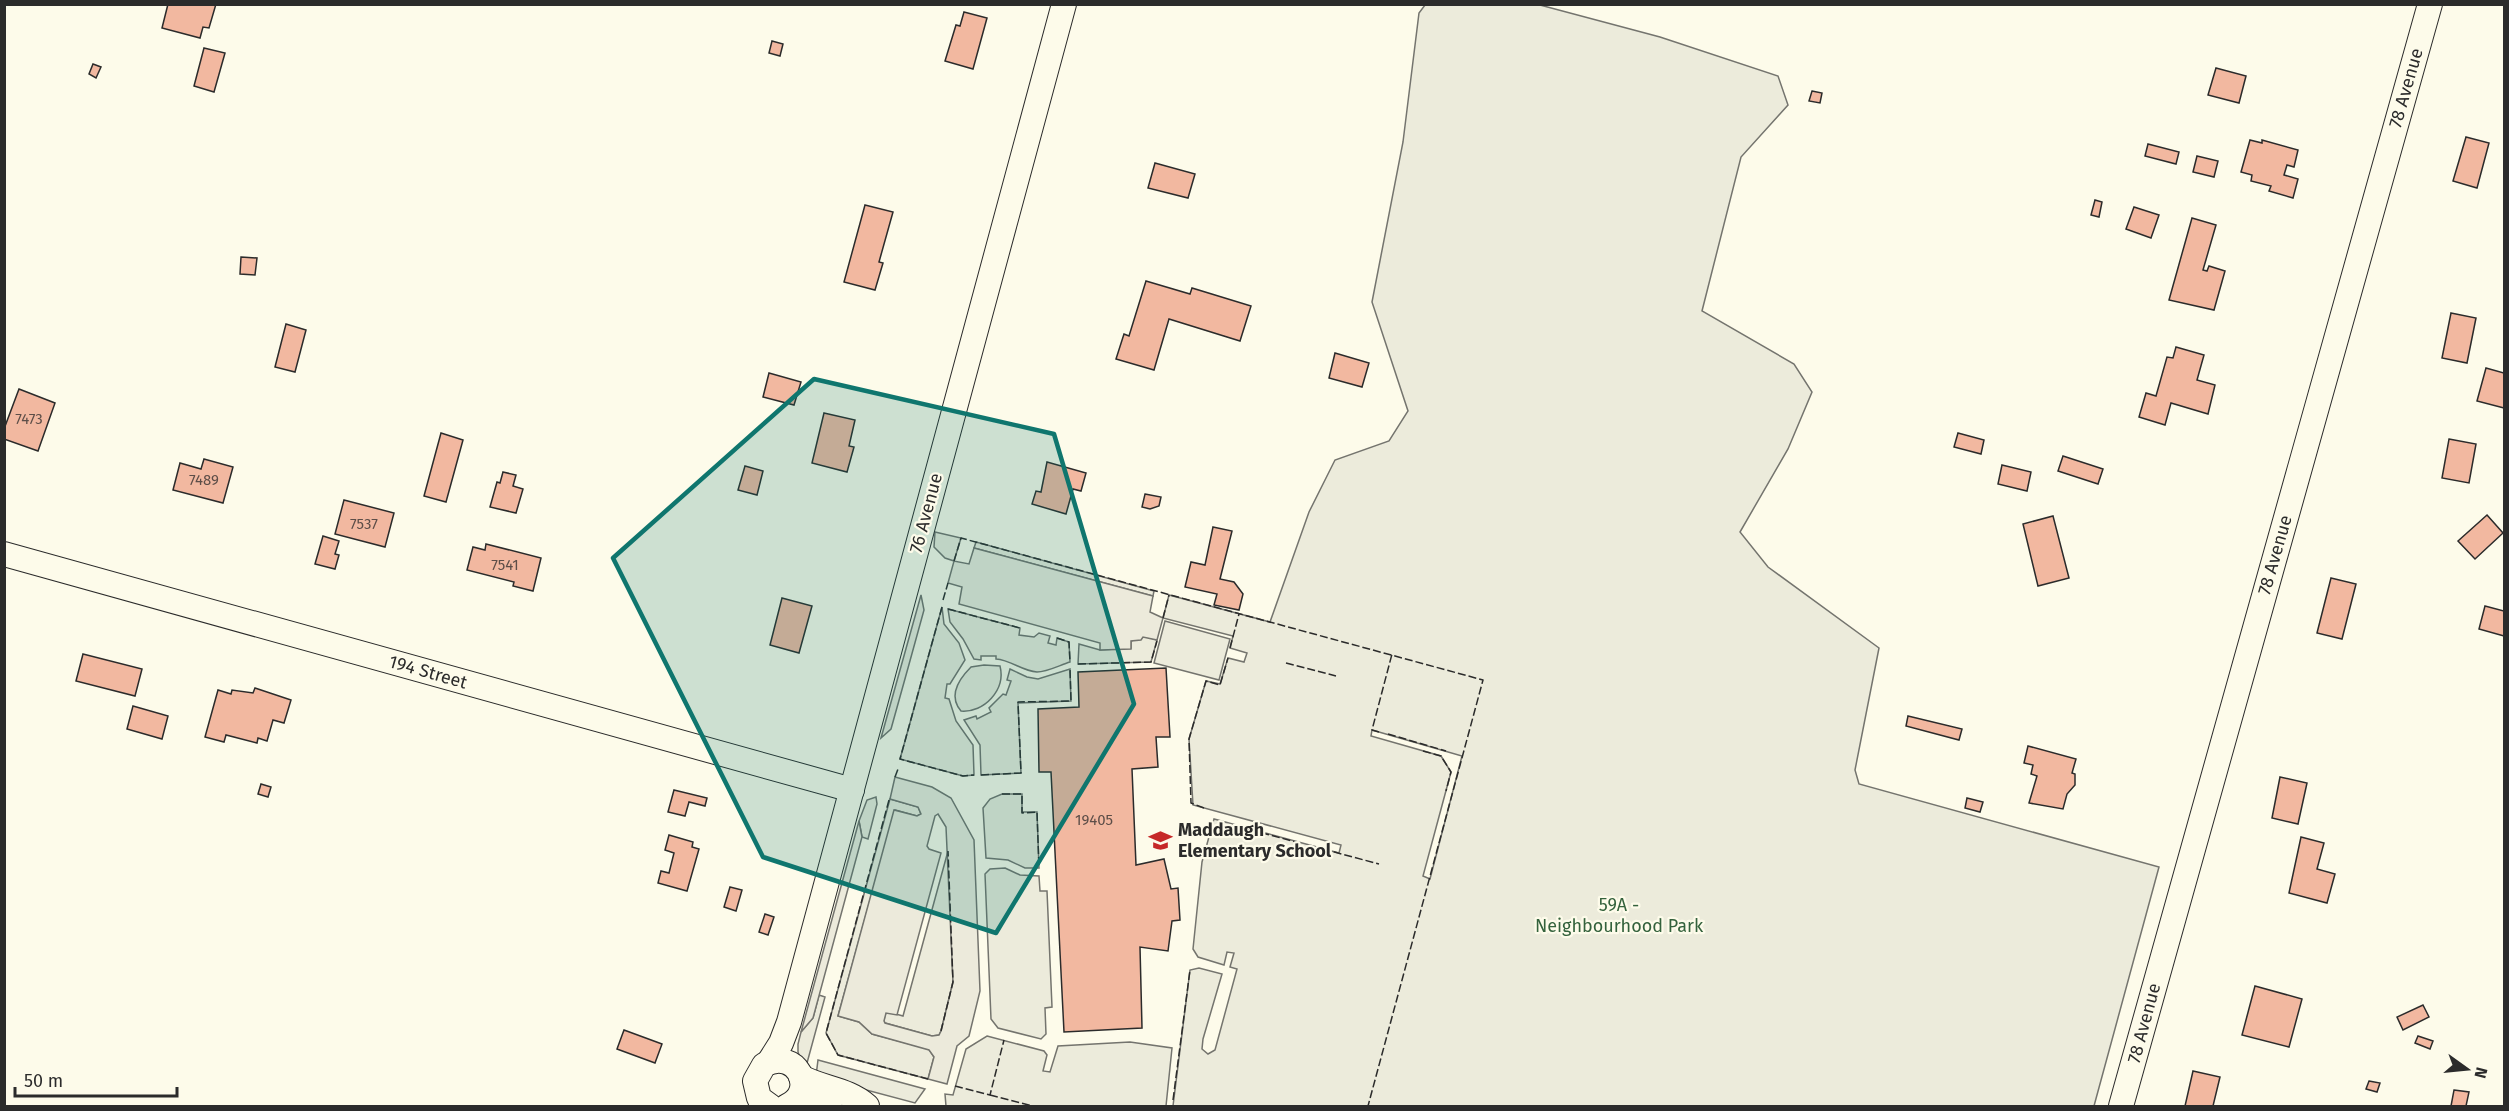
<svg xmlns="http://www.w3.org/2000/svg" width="2509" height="1111" font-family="'Fira Sans',sans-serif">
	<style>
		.green { fill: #ecebdb; stroke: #74746e; stroke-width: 1.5; fill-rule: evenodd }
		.parking { fill: #eceadb; stroke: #74746e; stroke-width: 1.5; fill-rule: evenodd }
		.building { fill: #f2b8a0; stroke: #2b2b2b; stroke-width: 1.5 }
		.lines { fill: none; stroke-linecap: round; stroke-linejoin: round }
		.minor-casing { stroke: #2b2b2b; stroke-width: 26 }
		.minor { stroke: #fdfbea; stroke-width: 24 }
		.fence { stroke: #2b2b2b; stroke-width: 1.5; stroke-dasharray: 8 3; stroke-linecap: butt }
		.marked { fill: #0f766e; fill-opacity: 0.2; stroke: #0f766e; stroke-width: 4.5; stroke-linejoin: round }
		.labels { text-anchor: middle; stroke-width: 4.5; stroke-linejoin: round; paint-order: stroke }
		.number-label { font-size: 15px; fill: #5d4e48 }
		.street-label { font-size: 18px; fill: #2b2b2b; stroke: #fdfbea }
		.poi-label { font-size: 18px; font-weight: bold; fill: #2b2b2b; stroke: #fdfbea; text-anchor: start }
		.park-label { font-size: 18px; fill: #34623c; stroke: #fdfbea }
	</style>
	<rect width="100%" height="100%" fill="#fdfbea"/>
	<g class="green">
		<path d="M1425 5H1540L1660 37 1778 76 1788 105 1741 157 1702 311 1794 364 1812 392 1788 449 1740 532 1768 567 1879 648 1855 770 1859 784 2159 867 2094 1106H1173L1190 970 1199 968 1222 974 1203 1039 1202 1049 1208 1054 1215 1050 1237 969 1230 967 1234 953 1227 952 1224 965 1198 957 1193 949 1202 862 1214 819 1339 853 1341 845 1193 805 1189 739 1206 681 1220 684 1228 658 1244 662 1247 653 1230 648 1233 636 1163 618 1169 595 1270 622 1309 512 1335 460 1389 441 1408 411 1372 302 1403 142 1419 13ZM1372 730 1462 756 1430 879 1423 876 1451 772 1441 756 1371 736Z"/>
		<path d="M935 532 961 538 954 561 945 558 934 547Z"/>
		<path d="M976 542 1154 591 1153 596 974 548Z"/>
		<path d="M942 607 944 624 959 643 965 660 950 684H947L945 698 949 699 956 721 973 745 974 775 963 776 900 759Z"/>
		<path d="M948 609 1020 628 1019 635 1034 637 1039 633 1050 636 1048 643 1056 645 1057 638 1069 642 1070 662C1060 665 1047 672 1037 672 1022 671 1011 660 996 659V656H981V660L974 659 963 639 950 622Z"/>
		<path d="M1165 621 1230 639 1219 680 1154 663Z"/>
		<path d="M1145 636 1157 640 1151 662 1078 664 1079 644 1100 650 1131 648V641Z"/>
		<path d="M984 665 1000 666C1006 690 984 713 961 711 948 696 959 679 971 667Z"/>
		<path d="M1010 669 1027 677 1038 679 1070 669 1071 701 1018 703 1021 773 981 775 980 745 964 720 976 716 977 719 991 712 989 708 1003 694 1006 695 1011 681 1007 680Z"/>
		<path d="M1002 794H1022V812H1037L1039 868H1025L1008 860 986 858 983 808 990 799Z"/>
		<path d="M876 797 877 804 868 839 862 837 859 821 867 800Z"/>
		<path d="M890 799 918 807 921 814 917 816 895 810 838 1016 859 1022 872 1034 929 1049 934 1057 928 1079 838 1055 826 1033Z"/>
		<path d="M948 851 953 982 941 1031 939 1035 932 1036 885 1023 884 1021 885 1014 889 1012 903 1016Z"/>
		<path d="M1005 868 1020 875 1039 876 1040 891H1047L1052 1007 1045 1008 1046 1034 1041 1039 998 1028 991 1019 985 874 990 869Z"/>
		<path d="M819 995 825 997 807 1063 803 1066 798 1052V1044L801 1032 813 1018Z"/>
		<path d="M987 1036 1044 1051 1047 1055 1043 1071 1050 1072 1058 1046 1130 1042 1172 1048 1166 1106H946L945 1094 953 1095 966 1049Z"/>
		<path d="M818 1060 925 1089 915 1103 825 1079 816 1076Z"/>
	</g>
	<g class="parking">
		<path d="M974 548 1153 596 1150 612 1163 618 1157 640 1143 637 1141 640 1131 641V649L1100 650V643L959 604 962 587 948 583 954 561 969 564Z"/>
		<path d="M921 595 924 610 908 668 891 729 881 738Z"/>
		<path d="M895 777 932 787 951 798 974 840 980 991 969 1036 957 1046 947 1084 928 1079 934 1057 929 1050 872 1034 859 1022 838 1016 894 810 917 816 921 814 918 807 890 799ZM938 814 946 827 953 982 941 1031 939 1035 932 1036 885 1023 884 1021 886 1013 897 1015 941 853 929 849 927 846 935 816Z"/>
		<path d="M859 821 862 837 813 1018 801 1032Z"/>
	</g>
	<g class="building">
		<path d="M168 4H216L209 28 203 27 200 38 162 28Z"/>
		<path d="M964 12 987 18 973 69 945 61 956 25 960 26Z"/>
		<path d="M772 41 783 44 780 56 769 53Z"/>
		<path d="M204 48 225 53 214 92 194 86Z"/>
		<path d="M93 64 101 67 96 78 89 74Z"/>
		<path d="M2216 68 2246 76 2239 103 2208 95Z"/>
		<path d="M1812 91 1822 93 1820 103 1809 101Z"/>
		<path d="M2466 137 2489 143 2477 188 2453 181Z"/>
		<path d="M2250 140 2262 143V140L2298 150 2294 167 2287 165 2284 175 2298 179 2293 198 2269 191 2271 186 2251 181 2252 175 2241 172Z"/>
		<path d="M2148 144 2179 152 2176 164 2145 156Z"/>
		<path d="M2197 156 2218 161 2214 177 2193 172Z"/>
		<path d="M1155 163 1195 174 1188 198 1148 188Z"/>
		<path d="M2095 200 2102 202 2099 217 2091 215Z"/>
		<path d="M865 205 893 212 879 262 883 263 875 290 844 282Z"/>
		<path d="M2134 207 2159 215 2151 238 2126 229Z"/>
		<path d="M2192 218 2216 225 2203 270 2207 271 2209 266 2225 271 2214 310 2169 300Z"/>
		<path d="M241 257 257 258 255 275 240 274Z"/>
		<path d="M1146 281 1190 294 1192 288 1251 306 1240 341 1169 319 1154 370 1116 359 1124 334 1129 336Z"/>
		<path d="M2451 313 2476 318 2467 363 2442 358Z"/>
		<path d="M286 324 306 330 295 372 275 367Z"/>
		<path d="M2176 347 2204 355 2197 380 2215 385 2208 414 2171 403 2165 425 2139 417 2146 393 2156 396 2167 357 2173 358Z"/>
		<path d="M1335 353 1369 363 1362 387 1329 378Z"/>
		<path d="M2486 368 2504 373V408L2477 401Z"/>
		<path d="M769 373 801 382 794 405 763 397Z"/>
		<path d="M19 389 55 403 38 451 4 439V429Z"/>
		<path d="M824 413 855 420 849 446 854 447 847 472 812 463Z"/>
		<path d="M441 433 463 440 446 502 424 496Z"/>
		<path d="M1958 433 1984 440 1981 454 1954 447Z"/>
		<path d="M2449 439 2476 444 2469 483 2442 478Z"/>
		<path d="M2063 456 2103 469 2098 484 2058 471Z"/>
		<path d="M204 459 233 467 223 503 173 490 180 463 201 469Z"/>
		<path d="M1047 462 1086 473 1081 491 1073 489 1066 514 1032 504 1036 491 1041 492Z"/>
		<path d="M2002 465 2031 472 2027 491 1998 484Z"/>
		<path d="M745 466 763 471 757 495 738 490Z"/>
		<path d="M503 472 516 475 513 486 523 489 516 513 490 507 497 482 500 483Z"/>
		<path d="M1145 494 1161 497 1159 506 1150 509 1142 507Z"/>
		<path d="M344 500 394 513 385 547 335 534Z"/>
		<path d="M2487 515 2503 533 2475 559 2458 541Z"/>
		<path d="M2053 516 2069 578 2038 586 2023 524Z"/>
		<path d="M1213 527 1232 531 1220 579 1234 582 1243 594 1239 610 1214 605 1217 594 1185 587 1191 562 1205 565Z"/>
		<path d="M323 536 339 541 335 554 339 555 335 569 315 564Z"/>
		<path d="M486 544 541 558 533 591 513 586 514 582 467 570 473 547 485 550Z"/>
		<path d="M2331 578 2356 584 2342 639 2317 633Z"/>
		<path d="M782 598 812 606 799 653 770 645Z"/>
		<path d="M2485 606 2504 611V636L2479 629Z"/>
		<path d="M83 654 142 669 135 696 76 681Z"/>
		<path d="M1166 668 1170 737H1156L1158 767 1132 769 1136 865 1164 859 1171 889 1178 888 1180 920 1172 921 1168 951 1140 947 1142 1028 1064 1032 1051 772H1039L1038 709 1079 707 1078 672Z"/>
		<path d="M255 688 291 700 284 723 273 720 267 741 258 738 257 743 226 735 224 742 205 737 218 690 231 694 232 690 253 693Z"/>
		<path d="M133 706 168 716 162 739 127 729Z"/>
		<path d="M1908 716 1962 729 1959 740 1906 726Z"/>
		<path d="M2028 746 2076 759 2072 773 2075 774V785L2067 794 2063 809 2029 803 2037 776 2031 774 2033 765 2024 763Z"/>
		<path d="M2280 777 2307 783 2298 824 2272 818Z"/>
		<path d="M261 784 271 787 268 797 258 794Z"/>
		<path d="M674 790 707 798 705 806 689 802 685 816 668 812Z"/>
		<path d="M1967 798 1983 802 1980 812 1965 808Z"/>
		<path d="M669 835 693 842 692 847 699 849 687 891 658 883 661 871 669 873 674 853 665 850Z"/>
		<path d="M2301 837 2324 843 2317 869 2335 874 2327 903 2289 893Z"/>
		<path d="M730 887 742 890 736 911 724 907Z"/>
		<path d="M765 914 774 917 768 935 759 932Z"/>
		<path d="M2255 986 2302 999 2289 1047 2242 1035Z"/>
		<path d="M2423 1005 2429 1017 2403 1030 2397 1017Z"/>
		<path d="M624 1030 662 1044 655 1063 617 1049Z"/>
		<path d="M2418 1036 2433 1041 2430 1049 2415 1043Z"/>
		<path d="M2193 1071 2220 1077 2213 1106H2185Z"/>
		<path d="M2369 1081 2380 1083 2377 1092 2366 1089Z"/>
		<path d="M2454 1090 2469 1092 2466 1106H2451Z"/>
	</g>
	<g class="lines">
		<defs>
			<g id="minor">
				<path d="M4 554 852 790"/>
				<path d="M769 1062 781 1043 789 1022 1064 4"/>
				<path d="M801 1077C824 1089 848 1089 867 1106"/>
				<path d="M795 1102 830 1106"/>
				<path d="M770 1106 759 1098 755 1081 764 1065C796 1047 819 1091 787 1106"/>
				<path d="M2121 1106 2430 4"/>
			</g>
		</defs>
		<use href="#minor" class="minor-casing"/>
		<use href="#minor" class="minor"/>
		<g class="fence">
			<path d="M954 561 961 538 1483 680 1368 1106"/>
			<path d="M943 600 948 583"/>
			<path d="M942 607 900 759 963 776 974 775"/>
			<path d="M948 609 1020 628"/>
			<path d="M1163 618 1169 595"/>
			<path d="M1057 638 1069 642 1070 662"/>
			<path d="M1230 648 1239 614"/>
			<path d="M1286 663 1336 676"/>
			<path d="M1078 664 1151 662 1157 641"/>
			<path d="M1379 732 1372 730 1392 654"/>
			<path d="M1388 734 1446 751"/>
			<path d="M1423 751 1441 756 1451 772 1446 791"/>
			<path d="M981 775 1021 773 1018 702 1071 701 1070 669"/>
			<path d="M895 777 898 769"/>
			<path d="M1002 794H1022V813L1037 812 1039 868"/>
			<path d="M889 800 826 1033 838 1055 928 1079"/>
			<path d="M1204 808 1191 803 1189 739 1206 681 1220 685 1228 658"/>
			<path d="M1240 827 1296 842"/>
			<path d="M1323 849 1379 864"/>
			<path d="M941 1031 953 982 948 851"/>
			<path d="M955 1086 990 1095 1004 1040"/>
			<path d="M990 1095 1033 1106"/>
			<path d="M1173 1100 1190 970"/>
		</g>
	</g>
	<path class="marked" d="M814 379 1054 434 1134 704 996 933 763 857 613 558Z"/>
	<defs>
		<symbol id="school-bare" viewBox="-9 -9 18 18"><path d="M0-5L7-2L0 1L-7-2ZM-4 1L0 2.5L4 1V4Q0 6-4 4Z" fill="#c62828" stroke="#fdfbea" stroke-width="2.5" paint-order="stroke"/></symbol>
	</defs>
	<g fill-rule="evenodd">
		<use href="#school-bare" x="1144" y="824" width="33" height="33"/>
	</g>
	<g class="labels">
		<g class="number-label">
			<text x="29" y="424">7473</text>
			<text x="204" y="485">7489</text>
			<text x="364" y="529">7537</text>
			<text x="505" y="570">7541</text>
			<text x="1094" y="825">19405</text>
		</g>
		<g class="street-label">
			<text transform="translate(2406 88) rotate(-74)" y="6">78 Avenue</text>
			<text transform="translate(926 513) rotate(-75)" y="6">76 Avenue</text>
			<text transform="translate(2275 555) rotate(-74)" y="6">78 Avenue</text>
			<text transform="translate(428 672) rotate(16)" y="6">194 Street</text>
			<text transform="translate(2144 1023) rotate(-75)" y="6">78 Avenue</text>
		</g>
		<g class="poi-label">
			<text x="1178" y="836">Maddaugh<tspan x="1178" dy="21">Elementary School</tspan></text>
		</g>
		<g class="park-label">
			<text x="1619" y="911">59A -<tspan x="1619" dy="21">Neighbourhood Park</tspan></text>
		</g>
	</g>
	<rect width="2509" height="1111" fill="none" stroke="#2b2b2b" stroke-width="12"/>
	<g transform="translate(2467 1069) rotate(105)" stroke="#fdfbea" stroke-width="4.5" paint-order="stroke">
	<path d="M0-4.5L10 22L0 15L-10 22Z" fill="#2b2b2b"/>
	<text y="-9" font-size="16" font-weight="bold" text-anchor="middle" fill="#2b2b2b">N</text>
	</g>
	<path d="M15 1087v9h162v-9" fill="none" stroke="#2b2b2b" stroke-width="3"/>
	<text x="24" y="1087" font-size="18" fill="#2b2b2b" stroke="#fdfbea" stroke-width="4.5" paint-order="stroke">50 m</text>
</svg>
